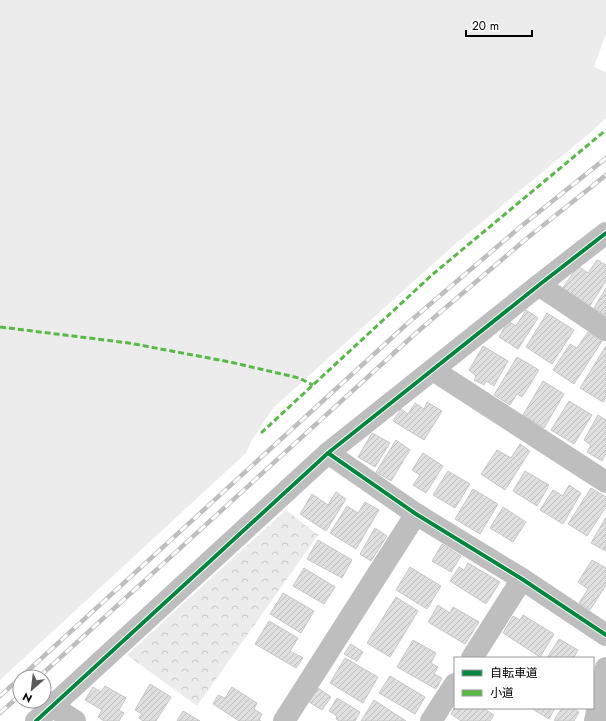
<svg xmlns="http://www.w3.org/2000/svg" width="606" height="721" font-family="Jost,'Noto Sans JP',sans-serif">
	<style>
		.green { fill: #ececec }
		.park { fill: url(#park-crowns) }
		.building { fill: url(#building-hatch); stroke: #c7c7c7 }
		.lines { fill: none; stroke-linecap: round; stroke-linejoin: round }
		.minor { stroke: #bebebe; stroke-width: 22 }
		.rail-casing { stroke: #bebebe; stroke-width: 4.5 }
		.rail { stroke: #fff; stroke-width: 3; stroke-dasharray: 9; stroke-linecap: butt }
		.quiet { stroke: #58b947; stroke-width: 3; stroke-dasharray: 6 3; stroke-linecap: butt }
		.cycleway-casing { stroke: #fff; stroke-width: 6 }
		.cycleway { stroke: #00873e; stroke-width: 4 }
	</style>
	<defs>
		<pattern id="park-crowns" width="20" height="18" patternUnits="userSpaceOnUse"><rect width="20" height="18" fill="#ececec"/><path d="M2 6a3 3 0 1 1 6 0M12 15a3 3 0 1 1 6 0" fill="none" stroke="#c9c9c9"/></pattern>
		<pattern id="building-hatch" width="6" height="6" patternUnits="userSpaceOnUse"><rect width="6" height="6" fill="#dfdfdf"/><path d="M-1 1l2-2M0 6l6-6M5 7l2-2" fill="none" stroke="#bebebe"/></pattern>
	</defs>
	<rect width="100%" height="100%" fill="#fff"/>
	<path class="green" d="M0 0H606V34L594 67 606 72V118L591 132 453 246 273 408 252 440 246 453 0 680Z"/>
	<path class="park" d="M286 510 318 535 197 706 127 655Z"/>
	<g class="building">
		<path d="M597 260 606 265V281L589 307 562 289 578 266 588 273Z"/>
		<path d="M606 288V316L594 308Z"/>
		<path d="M526 310 538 318 518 349 499 337 508 321 516 326Z"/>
		<path d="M547 313 574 330 552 364 526 347Z"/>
		<path d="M588 332 602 341 574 384 553 370 570 344 577 348Z"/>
		<path d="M483 346 508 361 494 386 486 381 484 385 474 380 476 376 469 370Z"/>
		<path d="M606 346V397L603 402 580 388Z"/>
		<path d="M517 357 539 370 522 397 517 394 510 405 494 395Z"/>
		<path d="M543 381 564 394 544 428 523 415Z"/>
		<path d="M569 401 592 415 574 444 551 430Z"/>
		<path d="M427 402 442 411 424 440 393 421 401 409 408 414 415 403 424 409Z"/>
		<path d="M598 415 606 420V453L602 461 587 452 591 445 584 440Z"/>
		<path d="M372 433 390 443 375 467 358 457Z"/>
		<path d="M396 440 410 450 391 481 376 472Z"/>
		<path d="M520 444 530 451 505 490 481 474 497 450 511 458Z"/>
		<path d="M423 453 443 466 426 493 413 485 420 475 412 470Z"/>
		<path d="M448 471 470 484 455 508 433 495Z"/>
		<path d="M525 471 549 485 537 506 513 491Z"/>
		<path d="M569 485 581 493 563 524 540 510 553 490 563 496Z"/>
		<path d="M591 488 606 497V507L587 536 568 524Z"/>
		<path d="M473 489 498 504 480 534 455 519Z"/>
		<path d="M336 492 346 499 326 531 300 514 312 494 328 505Z"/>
		<path d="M365 502 379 510 356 549 330 533 347 506 358 513Z"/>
		<path d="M503 507 526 522 513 542 490 528Z"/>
		<path d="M606 517V551L591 543Z"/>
		<path d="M375 528 387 536 371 561 360 554Z"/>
		<path d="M318 540 352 560 342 578 307 559Z"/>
		<path d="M442 544 461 556 451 572 432 561Z"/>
		<path d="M592 560 606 568V585L590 610 579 603 588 589 578 582Z"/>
		<path d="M468 563 500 582 486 604 450 581 459 567 464 570Z"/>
		<path d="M410 567 441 586 427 609 396 590Z"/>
		<path d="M304 568 335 587 324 604 293 586Z"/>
		<path d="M283 593 314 611 301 633 270 614Z"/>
		<path d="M396 597 418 611 390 657 367 643Z"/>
		<path d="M438 605 450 613 453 607 479 622 465 644 428 622Z"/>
		<path d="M523 615 554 634 540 657 503 633 513 616 520 620Z"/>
		<path d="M269 621 298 638 290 651 303 658 296 668 255 644Z"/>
		<path d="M559 639 578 650 574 657 575 658H547Z"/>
		<path d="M413 640 436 653 431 663 438 667 434 674 442 678 436 689 397 667Z"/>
		<path d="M351 644 363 652 357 661 344 654Z"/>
		<path d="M345 658 378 677 363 703 330 683Z"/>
		<path d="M390 676 425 697 415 714 379 693Z"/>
		<path d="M150 684 171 697 156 721H143L139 718 142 714 135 710Z"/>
		<path d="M105 686 126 698 119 710 124 713 119 721H104L98 717 102 710 85 700 93 687 101 692Z"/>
		<path d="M232 687 257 703 254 709 262 714 259 720 261 721H239L213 704 218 695 225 698Z"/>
		<path d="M318 688 331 697 322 710 309 702Z"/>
		<path d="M337 698 360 712 355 721H339L336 719 337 716 329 711Z"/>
		<path d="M374 700 406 721H361Z"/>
		<path d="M455 707 483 708 494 715 490 721H461L451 714Z"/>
		<path d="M531 708H555L549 719Z"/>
		<path d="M562 708H572L579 712 574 721H556L554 720Z"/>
		<path d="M183 711 200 721H177Z"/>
	</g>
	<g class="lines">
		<g class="minor">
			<path d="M539 285 606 330"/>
			<path d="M433 370 606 482"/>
			<path d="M328 453 416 514 522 579 606 635"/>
			<path d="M472 658 522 579"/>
			<path d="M52 706 75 721"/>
			<path d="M36 721 328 453 539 285 606 233"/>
			<path d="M284 721 416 514"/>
			<path d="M431 721 455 684"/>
			<path d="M595 721 606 668"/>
		</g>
		<defs>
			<g id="rail">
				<path d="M21 677 408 323 519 228 606 158"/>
				<path d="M39 677 416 333 526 239 606 175"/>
				<path d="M0 696 20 678"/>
				<path d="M0 713 20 695"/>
			</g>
		</defs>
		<use href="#rail" class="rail-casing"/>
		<use href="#rail" class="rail"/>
		<g class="quiet">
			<path d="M0 327 129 343 230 362 299 378 313 385"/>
			<path d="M261 433 433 274 606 130"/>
		</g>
		<defs>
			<g id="cycleway">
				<path d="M328 453 416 514 522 579 606 635"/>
				<path d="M36 721 328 453 539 285 606 233"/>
			</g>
		</defs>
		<use href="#cycleway" class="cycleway-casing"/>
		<use href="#cycleway" class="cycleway"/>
	</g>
	<rect x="454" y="657" width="140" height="52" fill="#ffffff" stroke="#999999"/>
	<rect x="462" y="670" width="20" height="6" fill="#00873e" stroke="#999999"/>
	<text x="490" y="677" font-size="12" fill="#000000">自転車道</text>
	<rect x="462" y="690" width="20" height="6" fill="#58b947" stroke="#999999"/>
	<text x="490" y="697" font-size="12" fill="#000000">小道</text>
	<g transform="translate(32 689) rotate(208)"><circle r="19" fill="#ffffff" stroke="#999999"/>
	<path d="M0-3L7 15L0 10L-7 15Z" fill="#595959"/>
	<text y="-6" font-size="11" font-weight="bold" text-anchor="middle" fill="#000000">N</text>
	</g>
	<path d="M466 30v6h66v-6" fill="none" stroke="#000000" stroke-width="2"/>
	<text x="472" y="30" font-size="12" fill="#000000" stroke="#ffffff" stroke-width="3" paint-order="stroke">20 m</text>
</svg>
